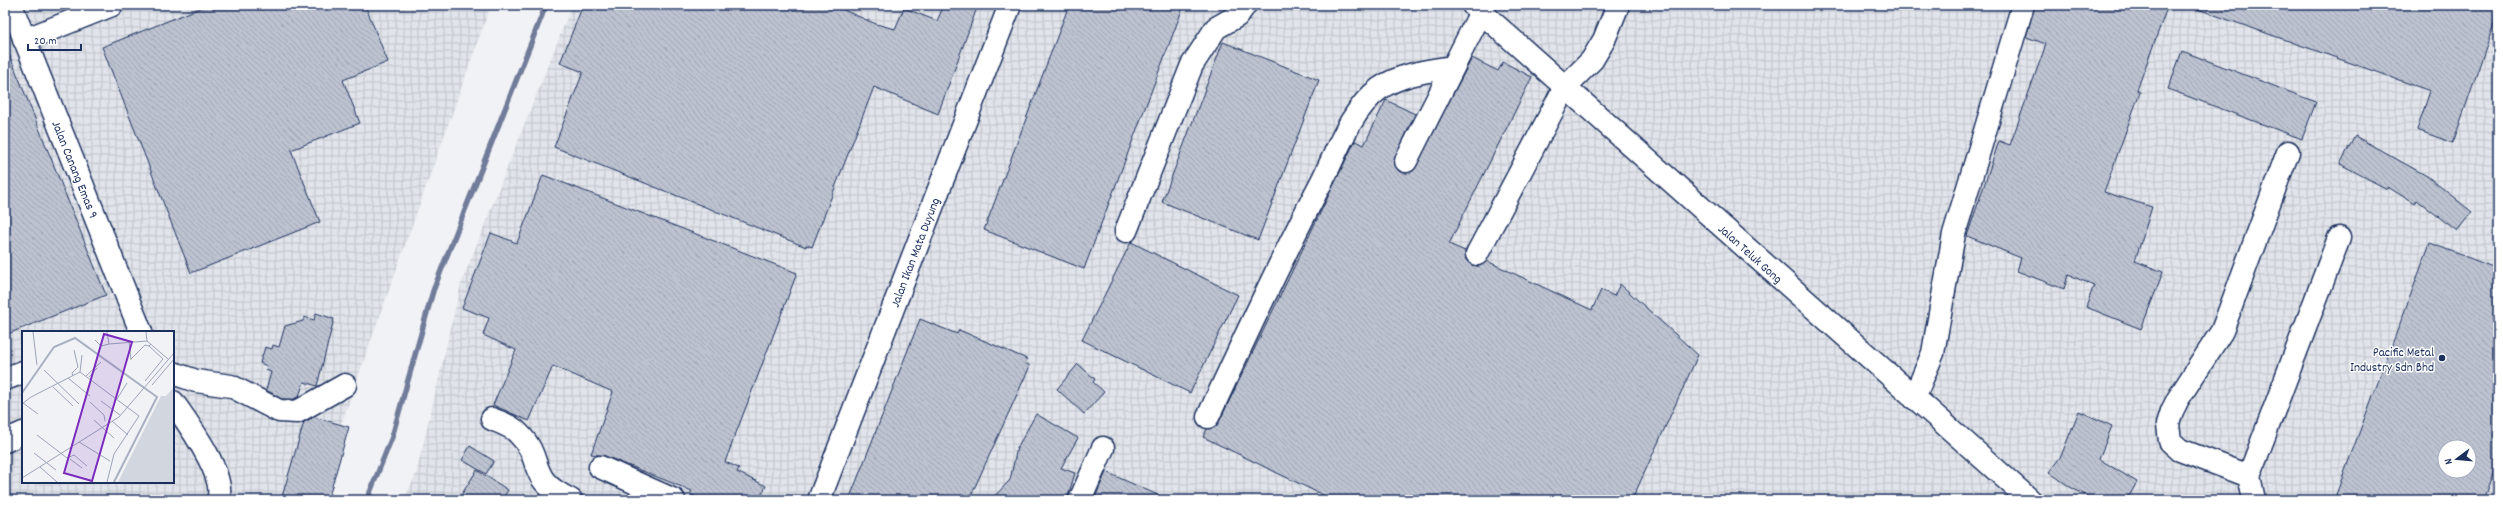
<svg xmlns="http://www.w3.org/2000/svg" width="2503" height="505" font-family="Dekko,sans-serif">
	<style>
		.industrial { fill: url(#industrial-grid); fill-rule: evenodd }
		.lines { fill: none; stroke-linecap: round; stroke-linejoin: round }
		.stream { stroke: #707c9a; stroke-width: 5.5 }
		.building { fill: url(#building-back-hatch); stroke: #1b2f5e; fill-rule: evenodd }
		.minor-casing { stroke: #1b2f5e; stroke-width: 25 }
		.minor { stroke: #fff; stroke-width: 22 }
		.poi-dot { fill: #1b2f5e; stroke: #fff; stroke-width: 1.5 }
		.labels { text-anchor: middle; stroke-width: 3; stroke-linejoin: round; paint-order: stroke }
		.street-label { font-size: 13px; fill: #1b2f5e; stroke: #fff }
		.poi-label { font-size: 13px; fill: #1b2f5e; stroke: #fff; text-anchor: end }
		.inset-river { fill: none; stroke: #a8b0c2; stroke-width: 2 }
		.inset-road { fill: none; stroke: #9ba4b9; stroke-width: 1 }
		.view { fill: #7b2cbf; fill-opacity: 0.15; stroke: #7b2cbf; stroke-width: 2 }
		.inset-edge { fill: none; stroke: #1b2f5e; stroke-width: 2 }
	</style>
	<defs>
		<pattern id="industrial-grid" width="8" height="8" patternUnits="userSpaceOnUse"><rect width="8" height="8" fill="#e1e4ea"/><path d="M0 4h8M4 0v8" fill="none" stroke="#c0c4cb"/></pattern>
		<pattern id="building-back-hatch" width="6" height="6" patternUnits="userSpaceOnUse"><rect width="6" height="6" fill="#bcc2d0"/><path d="M-1 5l2 2M0 0l6 6M5-1l2 2" fill="none" stroke="#a1a7b5"/></pattern>
	</defs>
	<rect width="100%" height="100%" fill="#f1f2f5"/>
	<filter id="ink" filterUnits="userSpaceOnUse"><feTurbulence type="fractalNoise" baseFrequency=".025" numOctaves="2"/><feDisplacementMap in="SourceGraphic" scale="8" xChannelSelector="R" yChannelSelector="G"/><feConvolveMatrix kernelMatrix="1 2 1 2 8 2 1 2 1" color-interpolation-filters="sRGB"/></filter>
	<g filter="url(#ink)">
		<g class="industrial">
			<path d="M5 5H491L314 500H5ZM23 332H173V482H23Z"/>
			<path d="M572 5H2498V500H404L416 474 461 284ZM2445 447H2469V471H2445Z"/>
		</g>
		<g class="lines">
			<path class="stream" d="M367 500 392 437 433 291 546 5"/>
		</g>
		<g class="building">
			<path d="M208 5H365L388 62 343 80 360 123 291 150 320 222 191 273 102 47Z"/>
			<path d="M583 5H832L876 24 895 29 904 8 937 21 944 5H978L938 114 874 87 812 247 806 245V247L554 147 583 72 560 63Z"/>
			<path d="M1069 5H1184L1084 269 984 230Z"/>
			<path d="M2035 5H2168L2137 90 2140 92 2104 192 2152 207 2135 261 2163 272 2141 329 2086 307 2094 285 2068 275 2064 289 2017 271 2021 258 1967 236 1999 141 2010 145 2046 44 2026 37Z"/>
			<path d="M2192 5H2498V12L2453 143 2417 130 2430 91 2192 7Z"/>
			<path d="M1223 42 1319 80 1258 240 1162 202Z"/>
			<path d="M5 44 106 295 5 335Z"/>
			<path d="M2182 51 2316 102 2302 139 2168 89Z"/>
			<path d="M1472 58 1498 71 1503 62 1532 77 1449 244 1465 251 1466 260 1472 265 1478 266 1487 261 1592 310 1601 290 1614 296 1620 284 1698 355 1632 500H1333L1203 437 1207 429 1215 427 1219 422 1355 141 1364 145 1386 100 1415 114 1394 161 1400 172 1407 173 1413 171Z"/>
			<path d="M2355 136 2427 176 2472 212 2457 231 2417 200 2415 204 2388 187 2387 189 2340 164Z"/>
			<path d="M543 175 797 273 725 462 739 468 737 472 766 486 759 500H702L690 494 692 491 605 456 591 454 613 392 553 366 529 421 493 405 516 350 483 335 489 318 462 308 491 233 517 243Z"/>
			<path d="M1131 242 1238 295 1190 393 1082 340Z"/>
			<path d="M2430 243 2498 269V459L2483 500H2334ZM2445 447H2469V471H2445Z"/>
			<path d="M316 313 334 319 317 386 304 382 299 396 294 399H282L266 390 271 372 266 370 267 366 260 363 265 347 272 349 273 345 279 347 285 326 303 321 304 317 314 320Z"/>
			<path d="M920 319 957 334 959 330 1027 359 1025 363 1030 366 969 500H849Z"/>
			<path d="M1078 364 1095 379 1093 382 1104 392 1084 414 1057 389Z"/>
			<path d="M2079 411 2112 426 2099 459 2137 482 2127 500H2095L2070 487 2049 472 2061 456Z"/>
			<path d="M1036 414 1078 438 1061 468 1075 473 1067 500H991L1010 480 1017 448Z"/>
			<path d="M314 417 349 427 328 500H281L304 422Z"/>
			<path d="M470 446 494 461 486 474 462 460Z"/>
			<path d="M477 470 508 490 502 500H458Z"/>
			<path d="M1106 472 1169 500H1094Z"/>
		</g>
		<g class="lines">
			<defs>
				<g id="minor">
					<path d="M11 5 141 332"/>
					<path d="M1473 5 2030 500"/>
					<path d="M24 40 112 5"/>
					<path d="M1406 161 1481 12"/>
					<path d="M1126 231 1192 65 1216 28 1237 16 1245 5"/>
					<path d="M1477 254 1565 87 1592 60 1604 40 1618 5"/>
					<path d="M173 373 196 381 231 386 279 411 297 412 345 385"/>
					<path d="M5 379 23 372"/>
					<path d="M1914 398 1933 353 1954 234 2023 5"/>
					<path d="M173 402C187 422 227 475 218 500"/>
					<path d="M1208 417C1245 337 1282 257 1323 179 1338 149 1351 110 1379 89 1400 74 1428 71 1453 67"/>
					<path d="M492 419C501 423 512 426 519 434 545 460 525 479 571 500"/>
					<path d="M5 441 23 433"/>
					<path d="M600 467 674 500"/>
					<path d="M2249 476 2339 238"/>
					<path d="M819 500 1010 5"/>
					<path d="M1080 500 1103 448"/>
					<path d="M2254 500 2249 476 2180 450 2170 441 2168 424 2172 411 2178 399 2222 331 2288 152"/>
				</g>
			</defs>
			<use href="#minor" class="minor-casing"/>
			<use href="#minor" class="minor"/>
		</g>
	</g>
	<circle class="poi-dot" cx="2442" cy="358" r="4"/>
	<g class="labels">
		<g class="street-label">
			<text transform="translate(76 169) rotate(68)" y="5">Jalan Canang Emas 9</text>
			<text transform="translate(914 252) rotate(-69)" y="5">Jalan Ikan Mata Duyung</text>
			<text transform="translate(1751 253) rotate(42)" y="5">Jalan Teluk Gong</text>
		</g>
		<g class="poi-label">
			<text x="2434" y="356">Pacific Metal<tspan x="2434" dy="15">Industry Sdn Bhd</tspan></text>
		</g>
	</g>
	<g transform="translate(22 331)">
		<rect width="152" height="152" fill="#f1f2f5"/>
		<path d="M152 56V151H96L139 65H144Z" fill="#d2d6df"/>
		<path class="inset-river" d="M0 62 32 16 53 7 135 66 92 151"/>
		<path class="inset-road" d="M11 1 15 34M85 1 87 13 125 10M124 1 125 10 146 28M73 9 79 15 87 13M107 11 109 29M109 28 123 14 127 15M22 39 57 73M58 41 60 24M51 45 50 42 56 36 52 19M64 45 79 31M67 46 75 37M46 47 68 65M123 50 141 28 127 15 129 13M130 54 152 28M31 56 51 75M95 68 105 52M79 70 98 84M68 71 82 84 83 90M1 72 16 83M0 73 9 66 58 41 117 85 92 123 85 151M72 89 92 107M90 90 106 104M15 104 45 127 52 124 65 135M57 111 88 130M12 122 34 139M48 128 60 137M18 136 35 151M0 147 97 86 152 22"/>
		<path class="view" d="M82 3 110 11 70 150 42 142Z"/>
		<rect width="152" height="152" class="inset-edge"/>
	</g>
	<rect width="2503" height="505" fill="none" stroke="#fff" stroke-width="20"/>
	<rect x="10" y="10" width="2483" height="485" fill="none" stroke="#1b2f5e" stroke-width="1.5" filter="url(#ink)"/>
	<g transform="translate(2457 459) rotate(254)"><circle r="19" fill="#ffffff" stroke="#a4acbf"/>
	<path d="M0-3L7 15L0 10L-7 15Z" fill="#1b2f5e"/>
	<text y="-6" font-size="11" font-weight="bold" text-anchor="middle" fill="#1b2f5e">N</text>
	</g>
	<path d="M28 44v6h53v-6" fill="none" stroke="#1b2f5e" stroke-width="2"/>
	<text x="34" y="44" font-size="12" fill="#1b2f5e" stroke="#ffffff" stroke-width="3" paint-order="stroke">20 m</text>
</svg>
